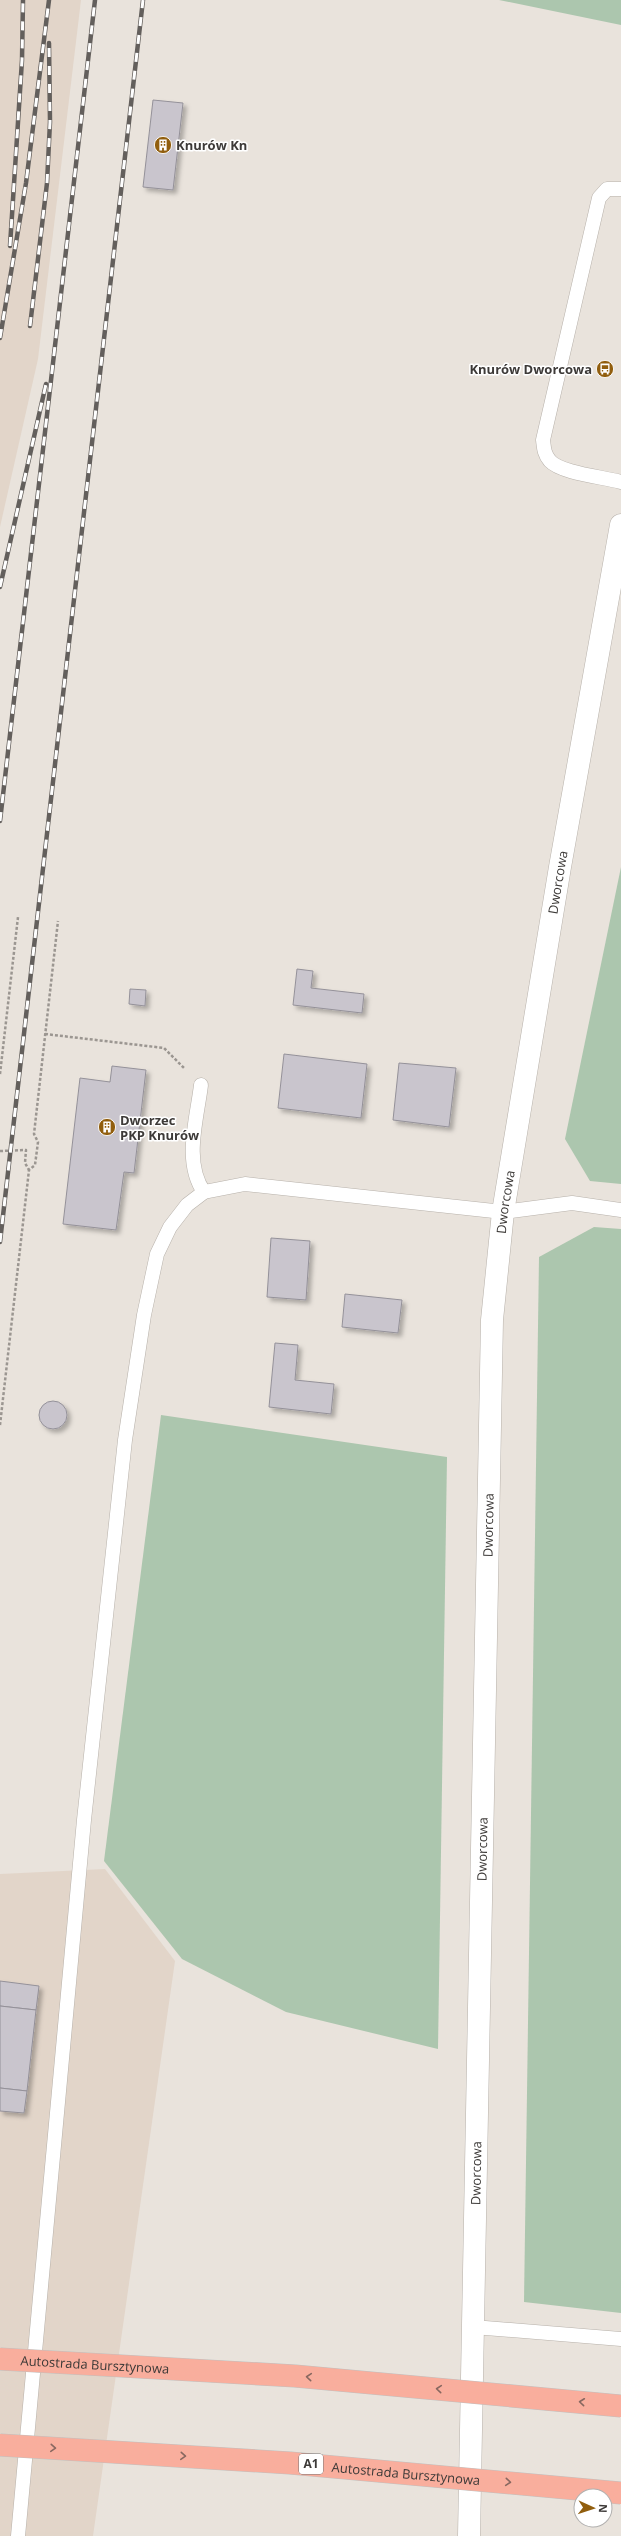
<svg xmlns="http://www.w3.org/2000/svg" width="621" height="2536" font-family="'Open Sans',sans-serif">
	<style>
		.built { fill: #e2d5c9 }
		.green { fill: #acc6ae }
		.building { fill: #c9c5cd; stroke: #949199; filter: url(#shadow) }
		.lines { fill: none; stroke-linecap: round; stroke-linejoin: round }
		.lane-casing { stroke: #b7b1aa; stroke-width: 15 }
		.secondary-casing { stroke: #b7b1aa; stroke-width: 23 }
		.path { stroke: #9b9691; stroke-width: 2.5; stroke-dasharray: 3 2; stroke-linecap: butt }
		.lane { stroke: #fff; stroke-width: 14 }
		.secondary { stroke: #fff; stroke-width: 22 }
		.rail-casing { stroke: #635f5c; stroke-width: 4.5 }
		.rail { stroke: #fff; stroke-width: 3; stroke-dasharray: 9; stroke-linecap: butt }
		.highway-bridge-casing { stroke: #c1c0bf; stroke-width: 23; stroke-linecap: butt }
		.highway-bridge { stroke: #f9ae9d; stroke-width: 22 }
		.oneway { stroke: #886860 }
		.labels { text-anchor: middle; stroke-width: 3; stroke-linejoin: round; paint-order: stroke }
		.shield { fill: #fff; stroke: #777574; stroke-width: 1 }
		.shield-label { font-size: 12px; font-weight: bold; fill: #3d3a38 }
		.poi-label { font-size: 13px; font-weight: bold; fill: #3d3a38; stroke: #fff; text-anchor: start }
		.street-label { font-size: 13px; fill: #3d3a38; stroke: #fff }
	</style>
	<defs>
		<filter id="shadow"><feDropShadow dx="3.5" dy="3.5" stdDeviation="2" flood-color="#0004"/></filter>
	</defs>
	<rect width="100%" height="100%" fill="#e9e3dc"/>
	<g class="built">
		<path d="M0 0H81L38 359 0 527Z"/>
		<path d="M105 1869 175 1961 93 2536H0V1874Z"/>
	</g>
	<g class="green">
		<path d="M499 0H621V25Z"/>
		<path d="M621 867V1184L590 1181 565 1139Z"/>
		<path d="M594 1227 621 1229V2313L524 2302 539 1257Z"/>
		<path d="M161 1415 447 1457 438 2049 286 2012 182 1959 104 1861Z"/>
	</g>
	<g class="building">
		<path d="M153 100 183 103 173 190 143 187Z"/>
		<path d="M297 969 313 971 311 988 364 994 362 1013 293 1005Z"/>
		<path d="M130 989 146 990 145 1006 129 1004Z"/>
		<path d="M284 1054 367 1064 361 1118 278 1108Z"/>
		<path d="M399 1063 456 1068 449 1127 393 1120Z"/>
		<path d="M112 1066 146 1070 134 1173 124 1172 116 1230 63 1224 80 1078 110 1082Z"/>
		<path d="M271 1238 310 1241 306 1300 267 1297Z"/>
		<path d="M345 1294 402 1300 398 1333 342 1327Z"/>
		<path d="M275 1343 298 1345 295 1380 334 1384 331 1414 269 1407Z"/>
		<circle cx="53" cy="1415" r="14"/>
		<path d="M0 1981 39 1986 36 2010 0 2006Z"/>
		<path d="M0 2006 36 2010 27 2091 0 2088Z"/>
		<path d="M0 2088 27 2091 24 2113 0 2111Z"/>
	</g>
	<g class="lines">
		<defs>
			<g id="lane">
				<path d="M621 189H607L599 198 543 440C544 448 544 454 550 461 561 473 603 477 621 482"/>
				<path d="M201 1085C197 1119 183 1162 204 1192"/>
				<path d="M473 2327 621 2339"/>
				<path d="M18 2536 84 1820 125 1440 144 1315 157 1254 170 1227 187 1205 204 1192 245 1184 503 1212 572 1203 621 1210"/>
			</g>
			<g id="secondary">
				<path id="s1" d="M469 2536 492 1320 503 1212 560 867 621 525"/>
			</g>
		</defs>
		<use href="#lane" class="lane-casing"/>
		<use href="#secondary" class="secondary-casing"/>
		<g class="path">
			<path d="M45 1034 164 1048 184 1068"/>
			<path d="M0 1074 18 917"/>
			<path d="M0 1151 26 1150 25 1163 29 1170"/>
			<path d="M0 1425 29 1170 35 1165 38 1142 34 1134 58 921"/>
		</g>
		<use href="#lane" class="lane"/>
		<use href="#secondary" class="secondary"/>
		<defs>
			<g id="rail">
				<path d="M10 246 22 60 23 0"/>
				<path d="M30 326 47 183 50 122 49 43"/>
				<path d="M0 338 26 183 49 0"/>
				<path d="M0 587 46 384"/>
				<path d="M0 821 95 0"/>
				<path d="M0 1242 143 0"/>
			</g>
		</defs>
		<use href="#rail" class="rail-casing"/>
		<use href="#rail" class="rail"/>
		<defs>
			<g id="highway-bridge">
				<path id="s2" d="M0 2359 295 2376 621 2406"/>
				<path id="s3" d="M0 2445 290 2463 621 2493"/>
			</g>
		</defs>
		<use href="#highway-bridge" class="highway-bridge-casing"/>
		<use href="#highway-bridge" class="highway-bridge"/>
	</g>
	<defs><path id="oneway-chevron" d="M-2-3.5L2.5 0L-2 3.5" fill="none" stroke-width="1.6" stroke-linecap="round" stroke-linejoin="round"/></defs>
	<g class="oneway">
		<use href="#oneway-chevron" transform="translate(309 2377) rotate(-175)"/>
		<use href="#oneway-chevron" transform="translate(439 2389) rotate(-175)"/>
		<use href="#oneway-chevron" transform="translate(582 2402) rotate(-174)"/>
		<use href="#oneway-chevron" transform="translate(53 2448) rotate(4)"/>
		<use href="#oneway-chevron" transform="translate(183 2456) rotate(4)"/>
		<use href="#oneway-chevron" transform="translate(508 2482) rotate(5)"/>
	</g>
	<defs>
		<symbol id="building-disc" viewBox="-11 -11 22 22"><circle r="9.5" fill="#915e0e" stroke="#fff"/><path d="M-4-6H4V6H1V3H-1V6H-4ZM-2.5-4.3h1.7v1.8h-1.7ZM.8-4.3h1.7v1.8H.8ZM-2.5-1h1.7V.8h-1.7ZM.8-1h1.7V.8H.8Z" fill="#fff"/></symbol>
		<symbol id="bus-disc" viewBox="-11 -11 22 22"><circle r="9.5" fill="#915e0e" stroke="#fff"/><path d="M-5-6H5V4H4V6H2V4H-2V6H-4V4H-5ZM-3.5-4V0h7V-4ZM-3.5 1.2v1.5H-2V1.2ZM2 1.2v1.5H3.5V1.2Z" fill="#fff"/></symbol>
	</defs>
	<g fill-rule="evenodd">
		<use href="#building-disc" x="153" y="135" width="20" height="20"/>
		<use href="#bus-disc" x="595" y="359" width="20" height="20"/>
		<use href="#building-disc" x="97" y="1117" width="20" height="20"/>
	</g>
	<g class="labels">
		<rect class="shield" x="299" y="2454" width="24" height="20" rx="3"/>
		<g class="shield-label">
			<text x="311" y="2468">A1</text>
		</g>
		<g class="poi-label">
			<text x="176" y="150">Knurów Kn</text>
			<text x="592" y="374" text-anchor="end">Knurów Dworcowa</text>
			<text x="120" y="1125">Dworzec<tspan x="120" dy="15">PKP Knurów</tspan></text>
		</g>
		<g class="street-label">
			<text dy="5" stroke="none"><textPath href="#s1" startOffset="1659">Dworcowa</textPath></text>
			<text dy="5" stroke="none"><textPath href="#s1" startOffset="1335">Dworcowa</textPath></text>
			<text dy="5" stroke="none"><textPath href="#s1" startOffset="1011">Dworcowa</textPath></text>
			<text dy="5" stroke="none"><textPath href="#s1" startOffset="687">Dworcowa</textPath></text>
			<text dy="5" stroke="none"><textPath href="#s1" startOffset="363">Dworcowa</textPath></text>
			<text dy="5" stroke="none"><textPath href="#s2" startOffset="95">Autostrada Bursztynowa</textPath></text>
			<text dy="5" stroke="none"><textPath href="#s3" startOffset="407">Autostrada Bursztynowa</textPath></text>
		</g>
	</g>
	<g transform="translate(593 2508) rotate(93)"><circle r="19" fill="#ffffff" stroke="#b1b0af"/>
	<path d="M0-3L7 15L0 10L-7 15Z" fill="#915e0e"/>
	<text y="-6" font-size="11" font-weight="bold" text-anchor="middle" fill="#3d3a38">N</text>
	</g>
</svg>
